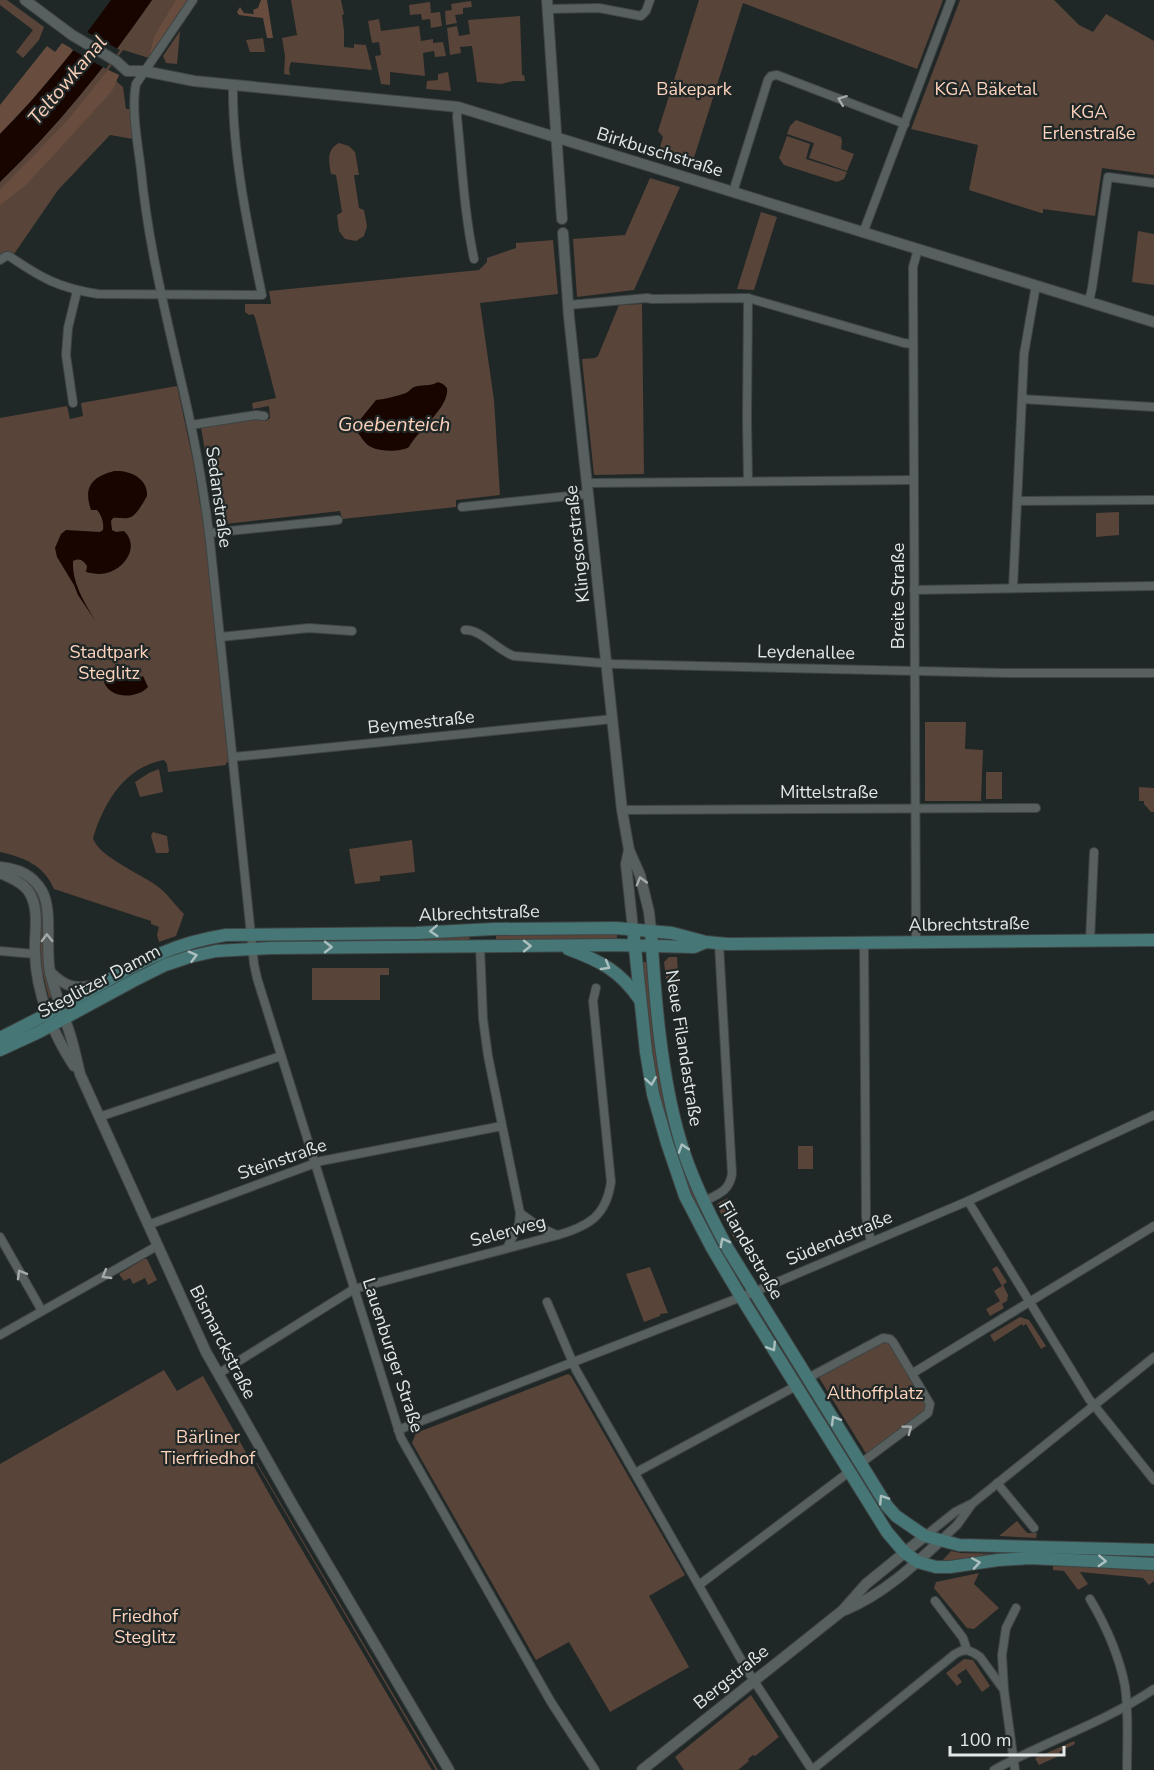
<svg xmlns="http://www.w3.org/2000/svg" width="1154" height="1770" font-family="'Nunito Sans',sans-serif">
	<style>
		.green { fill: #584439 }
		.forest { fill: #684d3f }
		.water { fill: #180500 }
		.pier { fill: #202727 }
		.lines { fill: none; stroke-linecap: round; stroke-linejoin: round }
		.minor-casing { stroke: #3e4444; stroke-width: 10 }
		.tertiary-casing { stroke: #3e4444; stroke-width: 12 }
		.secondary-casing { stroke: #3e4444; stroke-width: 14 }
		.minor { stroke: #575f5f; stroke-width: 8 }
		.tertiary { stroke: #575f5f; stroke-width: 10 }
		.secondary { stroke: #467676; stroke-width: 12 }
		.oneway { stroke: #a4aaaa }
		.oneway2 { stroke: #acbfbf }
		.labels { text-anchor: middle; stroke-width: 4.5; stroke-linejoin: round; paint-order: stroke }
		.park-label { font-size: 18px; fill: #ffd4bd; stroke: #202727 }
		.street-label { font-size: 18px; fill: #e3e7e7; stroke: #202727 }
		.water-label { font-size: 20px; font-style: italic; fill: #fbd0b9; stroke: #202727 }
	</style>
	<rect width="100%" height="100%" fill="#202727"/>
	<g class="green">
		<path d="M0 0H7L44 27 39 40 23 58 16 52 33 30 0 5Z"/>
		<path d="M152 0H189L149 58 123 50 108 70 119 75 116 81 123 87 126 109H130L133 139 110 135 58 190 14 254 7 251 0 255V182C57 127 107 65 152 0Z"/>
		<path d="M291 0H341L344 14 342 15 344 31V47L354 48V44L366 45 372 70 291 62 289 69 290 75 284 74 285 56 282 38 297 35Z"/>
		<path d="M699 0H943L917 69 743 3 692 164 658 154 663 137 658 131Z"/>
		<path d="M960 0H1054L1079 25 1093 32 1106 14 1154 41V175L1102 168 1095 216 1043 209V213H1041L969 190 978 145 911 129Z"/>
		<path d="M471 1 472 7 463 8V14L455 15 457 23 446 25 445 11 452 10 451 4Z"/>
		<path d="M430 2 431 13 440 12 442 26 431 28 430 19 422 20 421 14 410 15 409 5Z"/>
		<path d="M520 16 522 75H524L525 81H513L501 84 477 82 472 46 460 47 461 53 450 55 447 28 457 26 459 36 470 34 468 20Z"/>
		<path d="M379 19 381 31 419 26 421 41 433 39V43L443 42 446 56 435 57 434 51 423 53 425 76 390 72V85L381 84 375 56 381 55 379 42 372 43 368 21Z"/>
		<path d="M180 31 177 64 166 63 163 56Z"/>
		<path d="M263 38 265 52H250L246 40Z"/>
		<path d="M448 72 451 91 426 89 427 81 438 80V74Z"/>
		<path d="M796 120 841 137 842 141 841 149 854 154 847 171 809 158 814 143 787 134 790 126Z"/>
		<path d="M787 136 810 144 806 159 847 172 844 179 837 182 784 165 779 158Z"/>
		<path d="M339 143 349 146 355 152 359 175H354L359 208 364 210 367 226 364 236 356 241 345 239 339 231 337 215 342 212 336 175 331 174C329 161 326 150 339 143Z"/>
		<path d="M650 178 680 187 634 290 577 297 573 239 625 235Z"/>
		<path d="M761 212 777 217 754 290 737 289Z"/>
		<path d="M1138 231 1154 234V285L1132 282Z"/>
		<path d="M553 240 558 294 480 303 494 400 500 495 456 500V507L342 519 340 511 217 525 201 427 257 419 266 421 270 418 269 406 253 409 252 403 276 398 255 317 253 314 249 315 245 312V304H271L269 291 479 270 487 262V258L516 248V243Z"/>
		<path d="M642 304 644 474 594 475 582 359 595 358 598 356 619 305Z"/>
		<path d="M177 386 194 465 200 505 202 506 229 762 226 763V765L168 772 167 764 164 760C124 767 104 803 93 838 98 857 146 876 161 889 169 896 176 906 184 914L176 936 159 942 157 935 159 927 151 924V921L54 889C44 865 23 857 0 852V418L67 406 70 419 83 416 81 403Z"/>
		<path d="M1119 512V535L1096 537V513Z"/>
		<path d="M925 722H966L965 749 983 750 981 801H925Z"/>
		<path d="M159 769 163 792 140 797 135 782 149 773Z"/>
		<rect x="986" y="772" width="16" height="27"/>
		<path d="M1139 787 1154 788V812H1151L1144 804V801H1139Z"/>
		<path d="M153 832 167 836 169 851 168 853H156L151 836Z"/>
		<path d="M412 840 415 872 380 876V881L355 884 349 849Z"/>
		<path d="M13 872C49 889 41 916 43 949 44 965 49 980 53 996L49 998 41 966 39 908Z"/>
		<path d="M617 934V940H496V935Z"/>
		<path d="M470 936 469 940 270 943 269 939Z"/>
		<path d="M669 957H677L680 1004H669L664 962Z"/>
		<path d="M642 962H646L654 1022 702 1209 699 1211C681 1172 666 1131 658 1089 650 1047 646 1004 642 962Z"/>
		<path d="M312 968H389V975H380V1000H312Z"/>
		<rect x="798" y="1146" width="15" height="23"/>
		<path d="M728 1198 733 1221 739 1224 740 1238 737 1241 735 1240 717 1206 718 1203Z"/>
		<path d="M144 1259H147L157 1280 148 1285 145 1278 133 1284 130 1278 124 1281 119 1274Z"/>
		<path d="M997 1266 1007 1282 1003 1285 1008 1295 1007 1301 1002 1304 1004 1308 990 1316 986 1309 1000 1301 994 1291 1002 1286 992 1269Z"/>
		<path d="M650 1267 668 1313 660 1314V1316L644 1322 626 1274Z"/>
		<path d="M1020 1317 1029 1320 1046 1346 1041 1349 1026 1324 1023 1326 1022 1324 994 1342 990 1335Z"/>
		<path d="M888 1341 927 1403 924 1411 867 1455 818 1376 877 1343Z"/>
		<path d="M164 1370 177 1391 203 1376 275 1504 432 1770H0V1464Z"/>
		<path d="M568 1374 571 1376 685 1575 649 1596 689 1667 610 1712 569 1642 536 1660 412 1443 416 1433Z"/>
		<path d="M256 1463H257L438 1770H436Z"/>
		<path d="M1017 1521 1027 1533H1037L1036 1538 999 1536Z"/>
		<path d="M951 1551 961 1553 999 1554 940 1563Z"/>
		<path d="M1053 1564 1154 1570V1581L1149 1585 1143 1578 1080 1572 1088 1584 1078 1590 1064 1571 1053 1570Z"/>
		<path d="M979 1573 974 1584 999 1608 974 1629 967 1628 934 1588 936 1582Z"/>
		<path d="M964 1659 973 1660 990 1686 982 1692 966 1669 957 1675 962 1682 957 1686 946 1673Z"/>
		<path d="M751 1695 779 1737 755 1756 753 1755 748 1759 749 1761 738 1770H684L675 1757Z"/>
		<path d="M1074 1741 1075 1744 1059 1752 1061 1755 1039 1765 1035 1758Z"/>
	</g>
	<g class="forest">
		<path d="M176 0H187L149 57 154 37Z"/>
		<path d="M261 0H267L273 38H267L263 18 239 15 237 12 240 7 244 13 254 14 253 10 258 8Z"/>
		<path d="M62 43 74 50 32 100 0 134V105L47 46 55 52Z"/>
		<path d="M108 70 119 75 112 91 27 184 0 205V190L66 122Z"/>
	</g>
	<g class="water">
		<path d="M111 0H152C107 65 57 127 0 182V134C41 93 77 47 111 0Z"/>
		<path d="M438 382 443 384 447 388C450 407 417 431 409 447 400 452 381 452 371 447 366 445 361 437 358 433L359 421 376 400C386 399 397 396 406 393 409 392 411 388 414 387 421 384 430 387 438 382Z"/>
		<path d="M114 471C130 470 148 478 147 496 143 503 136 517 128 518 123 519 118 517 113 518L111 521 112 530 116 532 124 531C139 545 127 566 110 572 102 575 94 574 86 572L87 566C83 560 80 558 73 561 72 584 85 603 96 622L78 595 74 585 57 557 55 548 61 534 66 530 100 532 103 530C104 523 102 516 97 510H91C83 487 92 477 114 471Z"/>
		<path d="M117 667 127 671V676C133 680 137 680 143 676L148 687C136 700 106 699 103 678L109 669Z"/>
	</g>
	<path class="pier" d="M85 31 120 50 106 69 71 49Z"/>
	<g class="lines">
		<defs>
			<g id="minor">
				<path d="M193 0 136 84C131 109 138 145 141 170 149 254 171 334 189 416 198 457 205 499 210 541L254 964 257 978 401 1438 551 1702 595 1770"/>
				<path d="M548 9 599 8 641 16 646 11 650 0"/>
				<path d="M458 107 457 117C462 164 464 212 474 259"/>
				<path d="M733 192 768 80 771 76 777 75 905 124"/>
				<path d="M863 233 951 0"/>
				<path d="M0 260 6 256H9C41 278 59 288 98 294L262 295C248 228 232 153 233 85"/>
				<path d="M748 298 747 420 748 481"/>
				<path d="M1089 301 1092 288 1108 177 1154 183"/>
				<path d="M568 305 647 298 652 299 748 298 904 343 913 344"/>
				<path d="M1022 399 1154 407"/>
				<path d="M73 403 66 355 68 328 77 291"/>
				<path d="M191 425 256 415 264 416"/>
				<path d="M587 483 914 480"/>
				<path d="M1017 501 1154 500"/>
				<path d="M462 507 588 494"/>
				<path d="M209 533 338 520"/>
				<path d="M1013 588 1024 354 1036 285"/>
				<path d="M914 590 1154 586"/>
				<path d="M465 630C481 629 498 651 514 656L614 664 1005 673H1154"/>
				<path d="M220 637 309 628 352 631"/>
				<path d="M233 757 613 719"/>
				<path d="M622 810 1036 808"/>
				<path d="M1090 941 1094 852"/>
				<path d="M916 942 913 267 918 249"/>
				<path d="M864 943 866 1217 871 1242"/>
				<path d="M480 946 483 1019 488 1056 520 1213 519 1224 507 1248"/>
				<path d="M0 951 35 954"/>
				<path d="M99 1117 281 1056"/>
				<path d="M968 1201 1089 1399 1154 1480"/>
				<path d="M703 1202C718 1194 729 1192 732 1174L719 944"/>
				<path d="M520 1213 541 1228 557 1235"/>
				<path d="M148 1225 321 1161 502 1126"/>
				<path d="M0 1237 42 1311"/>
				<path d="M547 1302 576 1370 747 1670 812 1770"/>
				<path d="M0 1335 157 1246"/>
				<path d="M913 1373 1154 1226"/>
				<path d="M218 1374 354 1289 558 1235C589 1226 606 1216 611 1182L593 1001 596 988"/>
				<path d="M808 1378 883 1338 890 1339 893 1342 930 1404 928 1413 861 1463"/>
				<path d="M398 1430 754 1292 968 1201 1154 1115"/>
				<path d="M635 1473 796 1386"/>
				<path d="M997 1483 1034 1528"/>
				<path d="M925 1536 955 1512 973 1503 1154 1357"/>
				<path d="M941 1540 957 1525 972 1504"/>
				<path d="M699 1585 849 1472"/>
				<path d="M1090 1599C1106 1626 1119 1655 1125 1686 1129 1713 1127 1742 1127 1770"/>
				<path d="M935 1601 963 1638 967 1650"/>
				<path d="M967 1650 974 1653 980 1657 1004 1690"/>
				<path d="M812 1770 955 1654 961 1651 967 1650"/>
				<path d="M994 1770C1046 1741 1104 1723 1154 1689"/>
				<path d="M1015 1770 1004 1690 1002 1655 1006 1628 1016 1608"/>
			</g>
			<g id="tertiary">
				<path d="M25 0 72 35 116 61 127 71H144L194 81 458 107 1154 322"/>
				<path d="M547 0 562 219"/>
				<path d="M563 233 569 317 622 810 629 850 640 875 649 912 651 931"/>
				<path d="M629 850 626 864 633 929"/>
				<path d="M0 867C18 869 32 874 42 891 53 911 45 948 50 972 55 993 63 1013 70 1034 74 1047 77 1061 80 1074L206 1352 295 1509 449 1770"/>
				<path d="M0 873C13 879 27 884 32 898 39 914 34 936 35 953 36 993 53 1034 74 1066"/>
				<path d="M50 972C66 988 76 989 98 985"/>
				<path d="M845 1610C882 1595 912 1567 941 1540"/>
				<path d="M642 1770 842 1611 866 1584 925 1536"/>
			</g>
			<g id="secondary">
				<path d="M633 929 646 1052 653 1094 667 1143 685 1196 712 1248 741 1297 887 1532 904 1552 918 1562 936 1567H950L998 1560 1030 1558 1154 1564"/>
				<path d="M651 931C655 999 661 1075 680 1140 691 1178 709 1214 728 1249L887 1506 896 1516 925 1536 959 1545 1154 1550"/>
				<path d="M568 949C601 961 620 971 640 1000"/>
				<path d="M0 1038C28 1024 55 1010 82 995 132 967 167 944 226 935L416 933 493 929 616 928 672 933 706 942 727 944 1154 940"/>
				<path d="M0 1050 39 1032 133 981 165 965 189 957 216 951 270 948 615 945 694 947 706 942"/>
			</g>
		</defs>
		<use href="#minor" class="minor-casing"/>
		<use href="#tertiary" class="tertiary-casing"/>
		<use href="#secondary" class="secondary-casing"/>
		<use href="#minor" class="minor"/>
		<use href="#tertiary" class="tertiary"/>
		<use href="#secondary" class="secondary"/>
	</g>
	<defs><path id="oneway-chevron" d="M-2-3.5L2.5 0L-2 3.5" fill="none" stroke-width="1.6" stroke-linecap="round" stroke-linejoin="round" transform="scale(1.5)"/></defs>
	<g class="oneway">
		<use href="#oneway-chevron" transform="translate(842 100) rotate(-159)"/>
		<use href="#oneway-chevron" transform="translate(641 881) rotate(-106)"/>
		<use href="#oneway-chevron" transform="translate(47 938) rotate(-91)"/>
		<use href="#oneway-chevron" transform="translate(21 1274) rotate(-120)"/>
		<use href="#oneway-chevron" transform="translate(106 1275) rotate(150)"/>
		<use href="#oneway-chevron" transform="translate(908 1429) rotate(-37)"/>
	</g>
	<g class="oneway2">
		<use href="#oneway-chevron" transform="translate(434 931) rotate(177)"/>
		<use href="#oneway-chevron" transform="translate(527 946)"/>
		<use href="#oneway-chevron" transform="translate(328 947)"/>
		<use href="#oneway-chevron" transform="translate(193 956) rotate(-15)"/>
		<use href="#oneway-chevron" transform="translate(606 966) rotate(30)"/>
		<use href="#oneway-chevron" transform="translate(651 1081) rotate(81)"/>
		<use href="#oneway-chevron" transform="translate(683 1148) rotate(-108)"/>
		<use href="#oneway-chevron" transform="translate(724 1242) rotate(-118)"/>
		<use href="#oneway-chevron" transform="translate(772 1347) rotate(58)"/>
		<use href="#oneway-chevron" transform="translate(835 1420) rotate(-121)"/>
		<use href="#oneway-chevron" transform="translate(883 1499) rotate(-123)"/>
		<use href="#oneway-chevron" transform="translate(1102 1561) rotate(3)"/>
		<use href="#oneway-chevron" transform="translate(976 1563) rotate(-9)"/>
	</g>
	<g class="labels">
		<g class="park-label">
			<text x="694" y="95">Bäkepark</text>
			<text x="986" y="95">KGA Bäketal</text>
			<text x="1089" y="118">KGA<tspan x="1089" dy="21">Erlenstraße</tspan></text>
			<text x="109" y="658">Stadtpark<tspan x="109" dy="21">Steglitz</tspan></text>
			<text x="875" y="1399">Althoffplatz</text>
			<text x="208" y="1443">Bärliner<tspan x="208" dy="21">Tierfriedhof</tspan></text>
			<text x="145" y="1622">Friedhof<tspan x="145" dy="21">Steglitz</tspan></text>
		</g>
		<g class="street-label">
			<text transform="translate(660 152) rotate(17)" y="6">Birkbuschstraße</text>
			<text transform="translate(219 497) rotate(82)" y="6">Sedanstraße</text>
			<text transform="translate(577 544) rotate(-96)" y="6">Klingsorstraße</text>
			<text transform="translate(898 596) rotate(-90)" y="6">Breite Straße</text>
			<text transform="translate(806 652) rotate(1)" y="6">Leydenallee</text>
			<text transform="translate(421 722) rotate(-6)" y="6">Beymestraße</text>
			<text x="829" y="798">Mittelstraße</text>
			<text transform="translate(479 913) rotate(-2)" y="6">Albrechtstraße</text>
			<text transform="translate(969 924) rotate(-1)" y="6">Albrechtstraße</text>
			<text transform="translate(99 981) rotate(-28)" y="6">Steglitzer Damm</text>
			<text transform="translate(684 1048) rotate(81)" y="6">Neue Filandastraße</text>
			<text transform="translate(282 1159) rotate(-19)" y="6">Steinstraße</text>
			<text transform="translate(508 1231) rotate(-15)" y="6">Selerweg</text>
			<text transform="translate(839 1238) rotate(-23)" y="6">Südendstraße</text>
			<text transform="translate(751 1250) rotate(60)" y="6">Filandastraße</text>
			<text transform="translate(223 1342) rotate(63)" y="6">Bismarckstraße</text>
			<text transform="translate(393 1355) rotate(72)" y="6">Lauenburger Straße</text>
			<text transform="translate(731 1677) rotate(-39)" y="6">Bergstraße</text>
		</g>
		<g class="water-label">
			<text transform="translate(67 80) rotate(-50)" y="7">Teltowkanal</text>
			<text x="394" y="431">Goebenteich</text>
		</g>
	</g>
	<path d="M950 1746v9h114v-9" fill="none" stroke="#e3e7e7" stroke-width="3"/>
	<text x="959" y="1746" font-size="18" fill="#e3e7e7" stroke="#202727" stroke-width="4.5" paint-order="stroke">100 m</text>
</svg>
